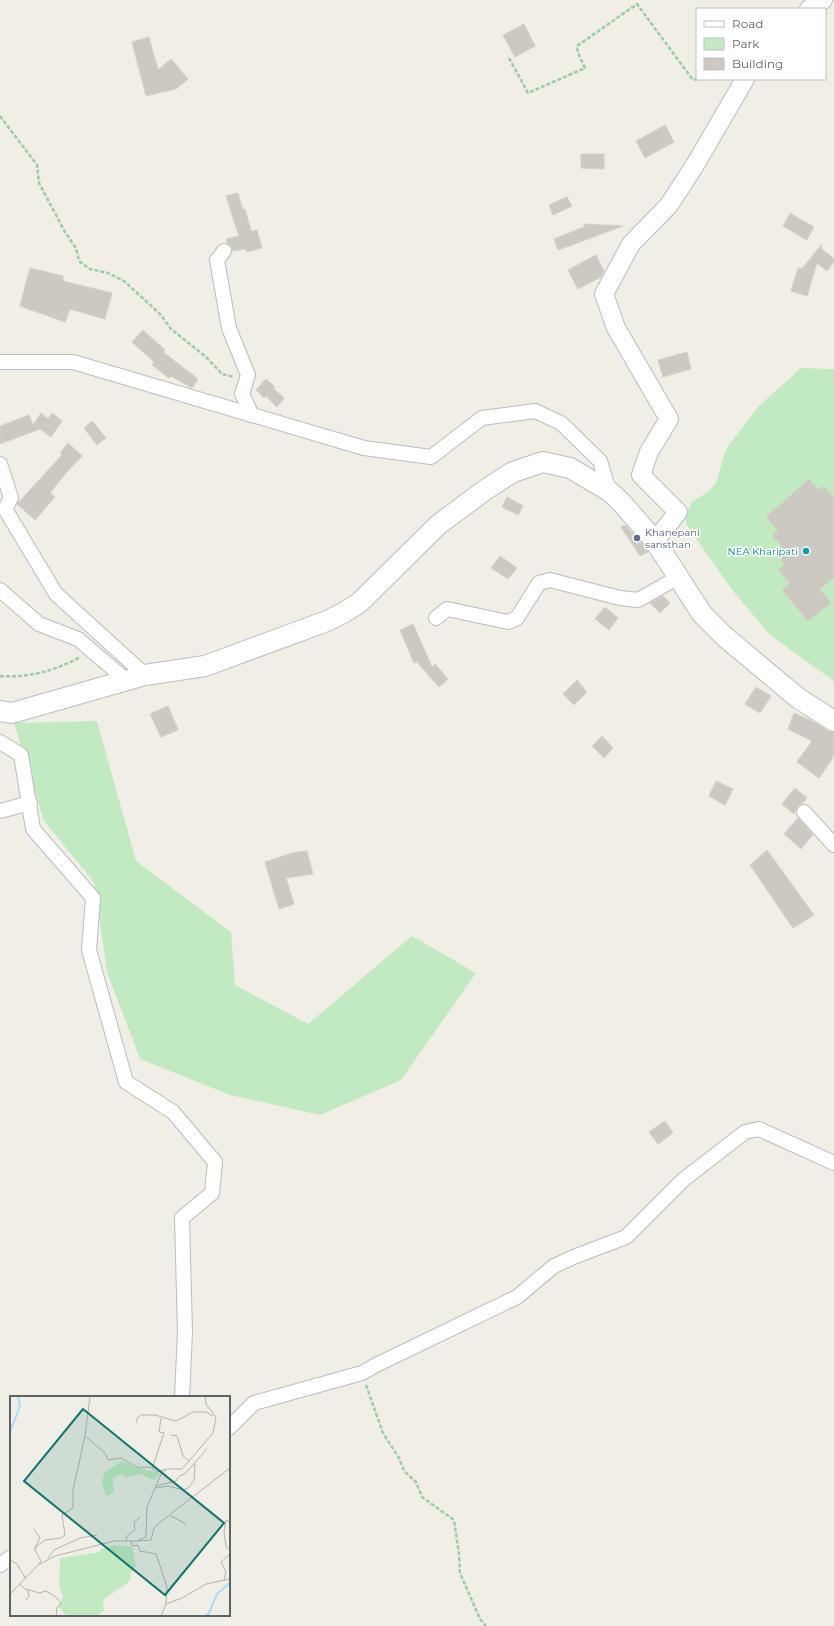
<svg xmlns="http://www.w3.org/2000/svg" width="834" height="1626" font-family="Montserrat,sans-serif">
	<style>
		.green { fill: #c2eac1 }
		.building { fill: #ccc9c3; stroke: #d6d0c4 }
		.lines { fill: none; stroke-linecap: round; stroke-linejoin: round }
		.minor-casing { stroke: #b9bcc1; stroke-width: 16 }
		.tertiary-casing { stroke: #b9bcc1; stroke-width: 20 }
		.secondary-casing { stroke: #b9bdc3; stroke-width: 22 }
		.path { stroke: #99cca7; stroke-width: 2.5; stroke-dasharray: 4 2; stroke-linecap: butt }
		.minor { stroke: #fff; stroke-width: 14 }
		.tertiary { stroke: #fff; stroke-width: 18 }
		.secondary { stroke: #fff; stroke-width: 20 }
		.service-dot { fill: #5c6f8a; stroke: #fff; stroke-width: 1.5 }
		.culture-dot { fill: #0f9aa8; stroke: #fff; stroke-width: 1.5 }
		.labels { text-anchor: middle; stroke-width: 3; stroke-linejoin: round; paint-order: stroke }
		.service-label { font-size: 10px; fill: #4e5e75; stroke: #fff; text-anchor: start }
		.culture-label { font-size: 10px; fill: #0d838f; stroke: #fff; text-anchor: end }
		.inset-river { fill: none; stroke: #a8dbff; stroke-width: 2 }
		.inset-road { fill: none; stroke: #b2b2b0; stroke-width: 1 }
		.view { fill: #0f766e; fill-opacity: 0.15; stroke: #0f766e; stroke-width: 2 }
		.inset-edge { fill: none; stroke: #5e6268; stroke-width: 2 }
	</style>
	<rect width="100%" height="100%" fill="#f1eee6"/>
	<g class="green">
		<path d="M801 368 834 369V681L770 635 733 591 686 524V515L692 502 709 491 716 483 726 449 758 407Z"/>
		<path d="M97 721 136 861 231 932 235 985 308 1024 412 936 476 973 401 1080 320 1115 230 1095 140 1059 107 972 94 882 44 821 14 723Z"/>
	</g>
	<g class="building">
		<path d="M524 24 535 46 515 57 503 35Z"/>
		<path d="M149 37 158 70 171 59 188 79 176 89 146 96 132 42Z"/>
		<path d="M665 125 674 142 645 158 636 141Z"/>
		<path d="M581 154H604V169L581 168Z"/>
		<path d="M238 193 243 210 245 209 251 231 257 230 262 248 247 252 246 249 232 251V247L227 243 226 239 239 236 226 196Z"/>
		<path d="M567 197 572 206 553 215 549 205Z"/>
		<path d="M790 213 814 227 807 240 783 226Z"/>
		<path d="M584 224 623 226 558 250 554 239 584 227Z"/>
		<path d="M822 244 821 248 834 259V262L827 271 817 263 807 296 791 291 798 268 802 269Z"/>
		<path d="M596 255 604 271 601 277 578 289 568 270Z"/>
		<path d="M30 268 63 276V281L112 293 105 319 70 309 65 322 20 306Z"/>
		<path d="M143 330 165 350 163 352 198 379 192 388 171 376 169 378 152 365 154 362 132 342Z"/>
		<path d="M687 352 691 369 663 377 658 360Z"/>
		<path d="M266 379 275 387 273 388 284 398 277 407 266 396 264 398 256 390Z"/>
		<path d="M41 413 48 419 52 413 62 421 51 437 40 429 0 444V426L29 415 33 425Z"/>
		<path d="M92 421 106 438 97 445 84 428Z"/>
		<path d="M68 443 82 456 66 473 50 493 55 497 35 520 17 504 62 455 60 453Z"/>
		<path d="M809 479 818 490 824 486 834 498V577L820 589 831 603 808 621 782 590 790 583 778 570 785 565 775 554 782 547 772 535 778 531 766 517Z"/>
		<path d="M507 497 523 506 518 515 502 507Z"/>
		<path d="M625 525 646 548 648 552 640 556 621 527Z"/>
		<path d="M500 556 517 568 508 579 491 568Z"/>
		<path d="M663 596 670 603 660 613 650 603Z"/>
		<path d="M605 607 618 618 609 630 595 619Z"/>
		<path d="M413 624 432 667 435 664 448 679 439 687 417 662 414 663 400 630Z"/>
		<path d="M577 680 587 692 574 705 563 694Z"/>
		<path d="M756 687 771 696 760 713 745 704Z"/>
		<path d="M168 706 178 730 161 737 150 714Z"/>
		<path d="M794 713 814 722 828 731 834 732V752L832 759 819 778 797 762 812 741 788 729Z"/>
		<path d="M602 736 613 748 604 758 592 746Z"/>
		<path d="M716 781 733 789 725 805 709 796Z"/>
		<path d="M795 788 807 798 802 804 798 806 794 814 782 804Z"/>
		<path d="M798 818 813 835 801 849 784 834Z"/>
		<path d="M767 850 814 915 793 928 750 865Z"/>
		<path d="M307 851 313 874 286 878 294 904 279 909 265 862 292 853Z"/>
		<path d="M665 1121 673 1133 658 1144 649 1132Z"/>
	</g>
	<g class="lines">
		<defs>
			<g id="minor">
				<path d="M224 251 217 260 229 328 248 375 242 394 252 415"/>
				<path d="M0 362H73L364 448 431 457 482 418 535 411 561 423 600 461 609 491"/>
				<path d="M0 464 11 498 5 509 56 594 145 675"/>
				<path d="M0 590 39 624 78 639 126 680"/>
				<path d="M436 618 447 609 508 622 517 618 539 583 550 580 620 598 638 600 677 578"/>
				<path d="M0 742 21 755 33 829 93 898 89 950 126 1082 173 1112 215 1162 212 1193 182 1218 185 1332 182 1397"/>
				<path d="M0 811 30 803"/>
				<path d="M804 812 834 845"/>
				<path d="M229 1428 254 1403 362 1373 376 1365 517 1297 554 1266 576 1256 626 1237 683 1180 745 1132 759 1129 834 1163"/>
				<path d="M0 1565 11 1557"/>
			</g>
			<g id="tertiary">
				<path d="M809 9 823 0"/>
				<path d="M655 541 678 512 641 475 649 452 669 419 616 328 604 294 631 244 669 205 695 165 745 79"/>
			</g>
			<path id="secondary" d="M0 711 12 713 145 675 205 666 327 621 343 613 359 603 438 525 485 490 513 472 543 462 570 468 609 491 621 502 655 541 702 614 725 637 798 698 834 721"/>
		</defs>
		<use href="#minor" class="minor-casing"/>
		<use href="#tertiary" class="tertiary-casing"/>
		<use href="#secondary" class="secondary-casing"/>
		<g class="path">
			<path d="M509 58 528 93 585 68 578 53 577 46 637 4 693 80 697 79"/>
			<path d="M0 116 37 165 39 183 65 232 76 248 79 261 90 269 108 273 124 281 160 314 171 329 206 357 222 374 234 377"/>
			<path d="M0 676C28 678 55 671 80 657"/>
			<path d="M366 1385 383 1433 399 1458 404 1471 416 1482 422 1497 454 1520 459 1554 460 1573 480 1619 486 1626"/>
		</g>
		<use href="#minor" class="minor"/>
		<use href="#tertiary" class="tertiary"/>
		<use href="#secondary" class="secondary"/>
	</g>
	<circle class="service-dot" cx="637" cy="538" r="4"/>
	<circle class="culture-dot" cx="806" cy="551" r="4"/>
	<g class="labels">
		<g class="service-label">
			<text x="645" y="536">Khanepani<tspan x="645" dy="12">sansthan</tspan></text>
		</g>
		<g class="culture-label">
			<text x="798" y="555">NEA Kharipati</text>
		</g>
	</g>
	<g transform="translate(10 1396)">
		<rect width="220" height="220" fill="#f1eee6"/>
		<path d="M112 65 131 73 150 77 144 84 130 78 117 81 112 78 103 82 104 97 96 100 92 86 95 76ZM105 149 122 151 126 170 121 176 120 185 93 204 94 214 87 220H57L49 211 53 201 49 190 50 162 90 156 91 153Z" fill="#c2eac1"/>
		<path class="inset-river" d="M0 36 10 10 8 0M195 220 199 217 207 198 220 187"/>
		<path class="inset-road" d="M80 0 75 40 95 57 98 64 111 62 129 72 140 71 147 76 156 73M127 27V22L131 19H145L166 25 183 16H196L203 20M161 39 167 40 173 60 179 65M142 73 154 37 149 36 151 22M146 90 166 85 169 80 175 78 197 53M146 92 158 90 173 94 178 92 184 85 185 68M161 120 176 128M220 126 216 124 214 136 216 151 220 154M24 133 30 142 24 153M116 145 117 140 125 134 124 127 130 121M121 145 122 150 128 149 130 155 146 158 157 191 156 208 151 220M128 145 141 144 144 132 149 127 220 72M38 162 44 154 70 142 87 139M0 164 7 168 16 183M29 168 31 165 25 154 28 149 35 144 51 142 55 139 52 119 63 112V94L75 40M214 184 216 176 211 166 220 158M10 189 18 195 19 200 16 204M16 193 29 197 36 195 46 201 51 207 47 212 46 220M0 198 28 169 45 160 104 145H127L136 141 137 111 151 78 157 73H172L203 37 206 21 196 8 195 0M156 208 172 202 196 188 220 183"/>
		<path class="view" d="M73 13 214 127 155 199 14 85Z"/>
		<rect width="220" height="220" class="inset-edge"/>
	</g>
	<rect x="696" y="8" width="130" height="72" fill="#ffffff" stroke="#bfc0c3"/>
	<rect x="704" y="21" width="20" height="6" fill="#ffffff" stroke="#bfc0c3"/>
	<text x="732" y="28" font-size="12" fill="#5e6268">Road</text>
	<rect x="704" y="38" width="20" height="12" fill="#c2eac1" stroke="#bfc0c3"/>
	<text x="732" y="48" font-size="12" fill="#5e6268">Park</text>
	<rect x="704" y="58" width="20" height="12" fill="#ccc9c3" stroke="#bfc0c3"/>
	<text x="732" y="68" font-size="12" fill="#5e6268">Building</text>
</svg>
